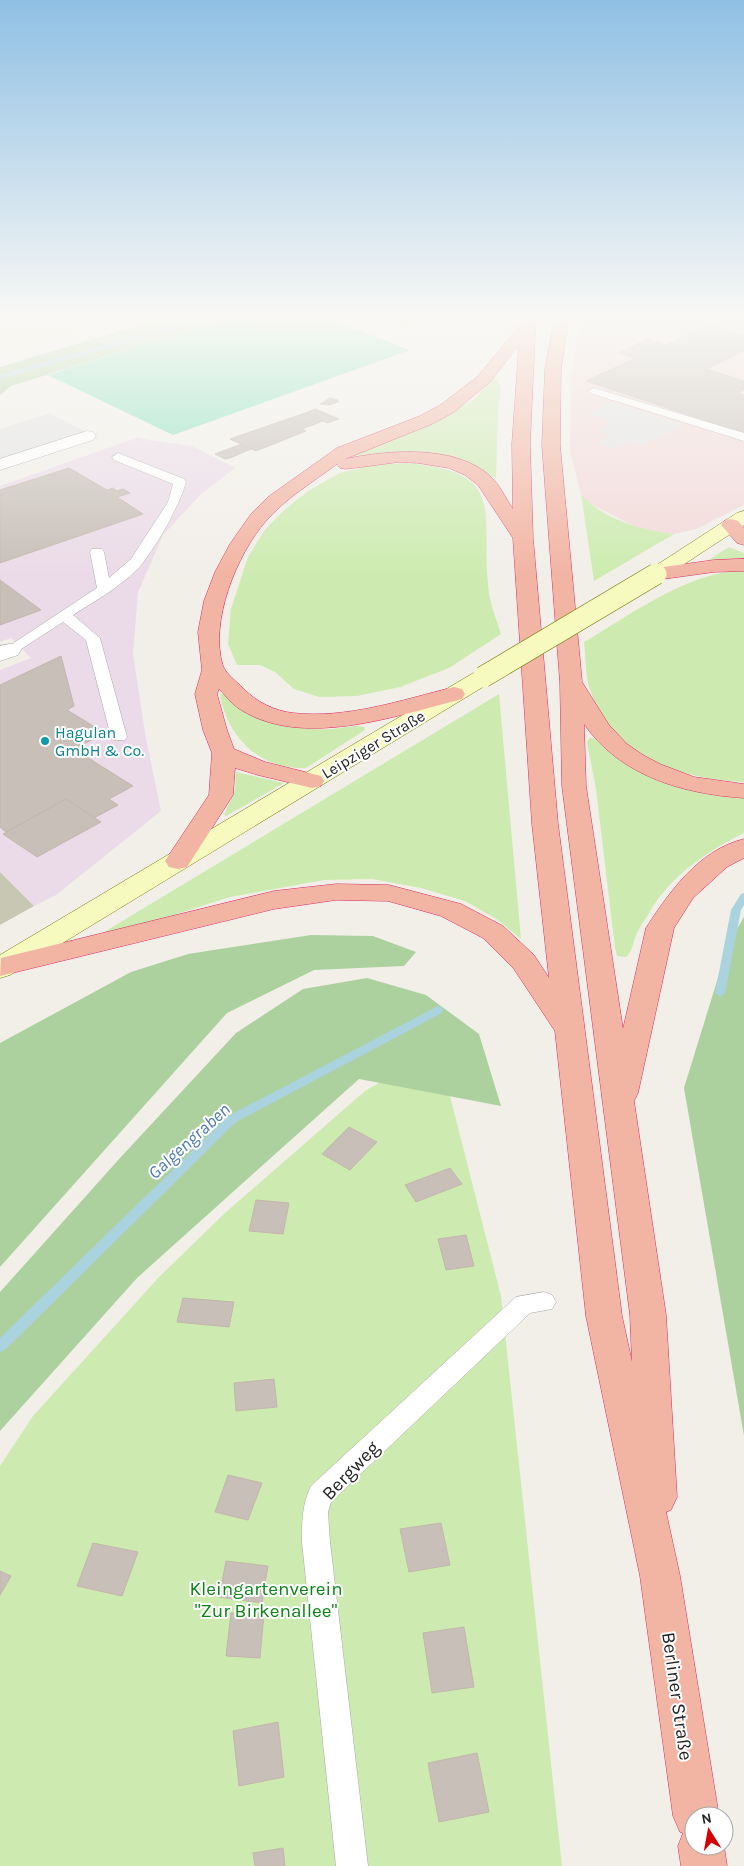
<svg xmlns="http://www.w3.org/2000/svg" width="744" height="1866" font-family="Karla,sans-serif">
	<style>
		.commercial { fill: #f2dad9 }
		.industrial { fill: #ebdbe8 }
		.construction { fill: #c7c7b4 }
		.farmland { fill: #eef0d5 }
		.grass { fill: #cdebb0 }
		.forest { fill: #add19e }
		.pitch { fill: #88e0be }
		.parking { fill: #e2e2e2 }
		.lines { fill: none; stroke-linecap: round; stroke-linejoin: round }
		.stream { fill: #aad3df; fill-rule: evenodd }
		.building { fill: #c7bfb8; stroke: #c4b6ab }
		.service-casing { stroke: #a9a9a9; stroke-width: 1 }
		.minor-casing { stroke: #a9a9a9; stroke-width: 1 }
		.secondary-casing { stroke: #707d05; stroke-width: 1 }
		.trunk-casing { stroke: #dc2a67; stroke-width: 1 }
		.service { fill: #fff; fill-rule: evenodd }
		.minor { fill: #fff; fill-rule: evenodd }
		.secondary { fill: #f7fabf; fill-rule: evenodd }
		.trunk { fill: #f2b4a3; fill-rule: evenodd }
		.secondary-bridge-casing { stroke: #707d05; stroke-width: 22; stroke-linecap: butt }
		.secondary-bridge { stroke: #f7fabf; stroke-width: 21 }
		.culture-dot { fill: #0f9aa8; stroke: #fff; stroke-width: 2 }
		.labels { text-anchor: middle; stroke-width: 4; stroke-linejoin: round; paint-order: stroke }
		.culture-label { font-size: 16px; fill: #0d838f; stroke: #fff; text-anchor: start }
		.street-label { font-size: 16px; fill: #222; stroke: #fff }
		.water-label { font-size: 18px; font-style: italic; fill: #4a7aab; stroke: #fff }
		.near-street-label { font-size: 19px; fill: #222; stroke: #fff }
		.near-park-label { font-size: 19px; fill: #0c8416; stroke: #fff }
	</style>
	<rect width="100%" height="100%" fill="#f2efe9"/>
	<path class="commercial" d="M582 315H744V505L696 529 674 534 650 531 634 526 589 503 581 494 570 451 571 376Z"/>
	<path class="industrial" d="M136 438 192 446 235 468 201 494 163 535 138 592 133 654 146 739 161 811 56 895 34 906 0 872V670L31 658 11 638 0 642V486Z"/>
	<path class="construction" d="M0 872 34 906 0 925Z"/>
	<path class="farmland" d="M0 315H139L0 352Z"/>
	<g class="grass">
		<path d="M366 315H456L453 322 402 327Z"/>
		<path d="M497 379 501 388 498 412 496 477C487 477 481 468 472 465 427 453 399 448 352 457L357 453C395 436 436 422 471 401 481 395 486 381 497 379Z"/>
		<path d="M406 463C513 471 478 516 489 593 491 607 497 621 501 634L449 668 400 687 357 696 319 697 294 689 275 672 260 665H237L228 644 231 609 248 557 264 531 283 511 308 491 340 473 372 465Z"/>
		<path d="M581 494C603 520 642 530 674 534L594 581Z"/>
		<path d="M729 547 744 553V559L707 561Z"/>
		<path d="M744 570V782C678 779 611 756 589 687 585 673 586 656 584 642 634 613 685 573 744 570Z"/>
		<path d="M220 694H224C252 722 294 731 333 729 344 728 354 724 364 727L365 730 306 768C261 770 227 738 220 694Z"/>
		<path d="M499 694 521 939 498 920 465 901 421 888 372 879 324 880 230 897 111 935 104 932Z"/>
		<path d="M590 738H594C639 784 684 786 744 796V833C706 852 670 876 649 913 645 920 640 926 637 933 633 941 633 951 626 957L617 956 615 948 596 789 587 742Z"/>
		<path d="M236 772 284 783 226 816 224 815 235 791Z"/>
		<path d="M438 1049 501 1296 562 1866H0V1466L33 1416 159 1277 226 1212 365 1091Z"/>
	</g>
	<g class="forest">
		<path d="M173 315H238L11 386 0 395V367Z"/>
		<path d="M744 917V1436L684 1088 729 942Z"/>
		<path d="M311 935 373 936 416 952 404 966 314 970 227 1013 0 1267V1043L131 972 188 954Z"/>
		<path d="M367 978 426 995 479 1034 501 1106 359 1079 137 1278 0 1431V1292L120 1158 236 1033 303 989Z"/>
	</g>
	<path class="pitch" d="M238 315H318L410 350 173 435 48 375Z"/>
	<g class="parking">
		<path d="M612 402 682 425 642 446 628 442 615 449 597 443 611 435 598 430 612 422 588 414Z"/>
		<path d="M50 413 98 438 0 471V429Z"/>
	</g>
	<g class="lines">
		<g class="stream">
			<path d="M202 315H210L185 326 0 379V375L6 373 181 324Z"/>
			<path d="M744 893V905L741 910 725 993 720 997 715 993 731 910 741 894Z"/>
			<path d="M438 1006 442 1007 443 1010 442 1013 236 1122 5 1350 0 1352V1338L228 1116Z"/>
		</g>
	</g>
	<g class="building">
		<path d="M709 325 744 336V351L706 369 744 381V390L738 393 744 395V433L586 381 636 358 618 353 648 339 666 345Z"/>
		<path d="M330 398 338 400V402L329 405 320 404Z"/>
		<path d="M315 409 339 419 327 423 305 413Z"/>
		<path d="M305 413 323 421 302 429 306 431 256 451 230 439Z"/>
		<path d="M242 444 251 449 230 458 225 459 215 454Z"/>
		<path d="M69 468 107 490 113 488 117 491 123 489 130 493 117 497 143 514 0 563V490Z"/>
		<path d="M0 580 41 610 0 625Z"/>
		<path d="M61 656 74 706 67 710 105 733 74 749 133 786 109 799 118 805 94 818 66 799 6 832 0 827V685Z"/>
		<path d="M66 799 101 822 37 857 3 834Z"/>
		<path d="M349 1127 377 1142 350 1170 322 1154Z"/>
		<path d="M450 1168 462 1184 416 1202 405 1185Z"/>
		<path d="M256 1200 289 1203 283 1234 249 1231Z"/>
		<path d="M466 1235 474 1266 446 1270 438 1239Z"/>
		<path d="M183 1298 234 1302 229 1327 177 1322Z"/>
		<path d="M274 1379 277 1407 236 1411 234 1383Z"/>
		<path d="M228 1475 262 1483 248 1520 215 1512Z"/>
		<path d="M441 1523 450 1565 409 1572 400 1529Z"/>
		<path d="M93 1543 138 1552 122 1596 77 1586Z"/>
		<path d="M226 1561 268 1566 262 1603 219 1597Z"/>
		<path d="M0 1571 11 1576 0 1595Z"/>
		<path d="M231 1613H264L260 1658 226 1656Z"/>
		<path d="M464 1627 474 1687 432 1693 423 1633Z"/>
		<path d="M278 1722 284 1777 239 1786 233 1731Z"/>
		<path d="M477 1753 489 1812 439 1822 428 1763Z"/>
		<path d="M283 1848 285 1866H255L253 1853Z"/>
	</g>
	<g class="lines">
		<defs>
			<g id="service">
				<path d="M594 388 744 433V441L590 393 588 391Z"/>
				<path d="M118 453 184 479 186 482C179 507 158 543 142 564 125 584 95 601 73 615L100 638 127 737 125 740H113L111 737 86 640 63 622 15 653H5L3 650 97 588 90 552 92 549H102L104 552 109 578 131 559 168 502 173 484 114 460 112 457Z"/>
				<path d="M544 1292 552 1295 556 1302 552 1309 530 1313 331 1502 328 1512 330 1542 368 1866H336L302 1542C302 1521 302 1505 311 1486L516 1297Z"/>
			</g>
			<g id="minor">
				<path d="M87 431 93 432 96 436 93 440 0 470V459Z"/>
				<path d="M10 644 18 645 21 650 18 655 0 661V646Z"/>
			</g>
			<g id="secondary">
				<path d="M744 511V525L663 578 656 580 649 578 646 574 649 570 737 513Z"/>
				<path d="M483 670 491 672 494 677 491 682 10 975 0 978V955L475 672Z"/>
			</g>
			<g id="trunk">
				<path d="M522 315H536L530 444 533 538 558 824 622 1316 632 1362 630 1315 562 786 560 683 542 445 545 369 555 315H569L561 369 560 445 582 682 609 725 627 744 643 755 660 764 694 777 744 784V798C683 794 620 776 584 724L586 786 623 1029 646 928C670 891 699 850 744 839V858L727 867 693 898 674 928 638 1093 634 1101 666 1315 677 1497 671 1510 666 1512 680 1576 719 1816H694V1846H724L727 1866H681L678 1846 683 1833 680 1832 673 1816 640 1576 586 1316 555 1031 514 969 483 938 441 916 388 901 336 900 274 909 0 976 1 958 274 891 336 884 389 885 461 904 503 926 534 955 549 978 532 824 513 538 478 485 465 475 449 468 418 463 399 462 346 469 340 468 337 464C313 482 286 498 266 521 237 554 209 622 223 666 226 674 237 682 243 688 256 702 275 711 293 713 347 719 402 700 454 687L462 689 465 694 462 699C395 716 301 750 238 708 231 703 225 695 219 689L217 694 227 730 234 749 265 762 321 776 324 781 321 786 312 788 258 775 235 768 233 795 187 867 178 869 169 867 165 861 209 795 212 753 203 730 195 694 202 670 198 632 204 601 215 572 230 544 251 514 268 497 337 448 420 416 442 404 478 376 521 324ZM519 345 512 444 513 509C506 499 500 485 491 477 457 444 387 450 345 459L432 424 454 412 490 382Z"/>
				<path d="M731 519 738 521 744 528V545L737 543 721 525 724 521Z"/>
				<path d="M744 559V571L714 572 656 580 649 578 646 574 649 570 656 568 714 560Z"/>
			</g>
		</defs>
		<use href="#service" class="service-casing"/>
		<use href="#minor" class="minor-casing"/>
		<use href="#secondary" class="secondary-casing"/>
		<use href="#trunk" class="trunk-casing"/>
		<use href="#service" class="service"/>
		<use href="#minor" class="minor"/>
		<use href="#secondary" class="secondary"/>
		<use href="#trunk" class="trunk"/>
		<defs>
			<path id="secondary-bridge" d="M483 677 656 574"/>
		</defs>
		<use href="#secondary-bridge" class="secondary-bridge-casing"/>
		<use href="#secondary-bridge" class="secondary-bridge"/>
	</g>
	<linearGradient id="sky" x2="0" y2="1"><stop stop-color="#8fc0e4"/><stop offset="0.55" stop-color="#f9f8f5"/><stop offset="1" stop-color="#f9f8f5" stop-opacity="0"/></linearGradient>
	<rect width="744" height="577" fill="url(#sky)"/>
	<circle class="culture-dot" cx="45" cy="741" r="5"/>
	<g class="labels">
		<g class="culture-label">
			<text x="55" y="738">Hagulan<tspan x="55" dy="18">GmbH &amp; Co.</tspan></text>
		</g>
		<g class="street-label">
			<text transform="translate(373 744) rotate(-31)" y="6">Leipziger Straße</text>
		</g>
		<g class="water-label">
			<text transform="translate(189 1141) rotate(-42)" y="6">Galgengraben</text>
		</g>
		<g class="near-street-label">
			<text transform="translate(350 1470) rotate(-46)" y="7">Bergweg</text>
			<text transform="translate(678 1696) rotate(82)" y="7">Berliner Straße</text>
		</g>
		<g class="near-park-label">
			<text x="266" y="1595">Kleingartenverein<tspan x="266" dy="22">"Zur Birkenallee"</tspan></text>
		</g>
	</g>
	<g transform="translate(709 1831) rotate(349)"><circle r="24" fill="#ffffff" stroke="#a7a7a7"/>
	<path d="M0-4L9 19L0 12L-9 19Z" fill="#d40000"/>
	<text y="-8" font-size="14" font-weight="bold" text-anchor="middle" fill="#222222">N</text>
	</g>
</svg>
